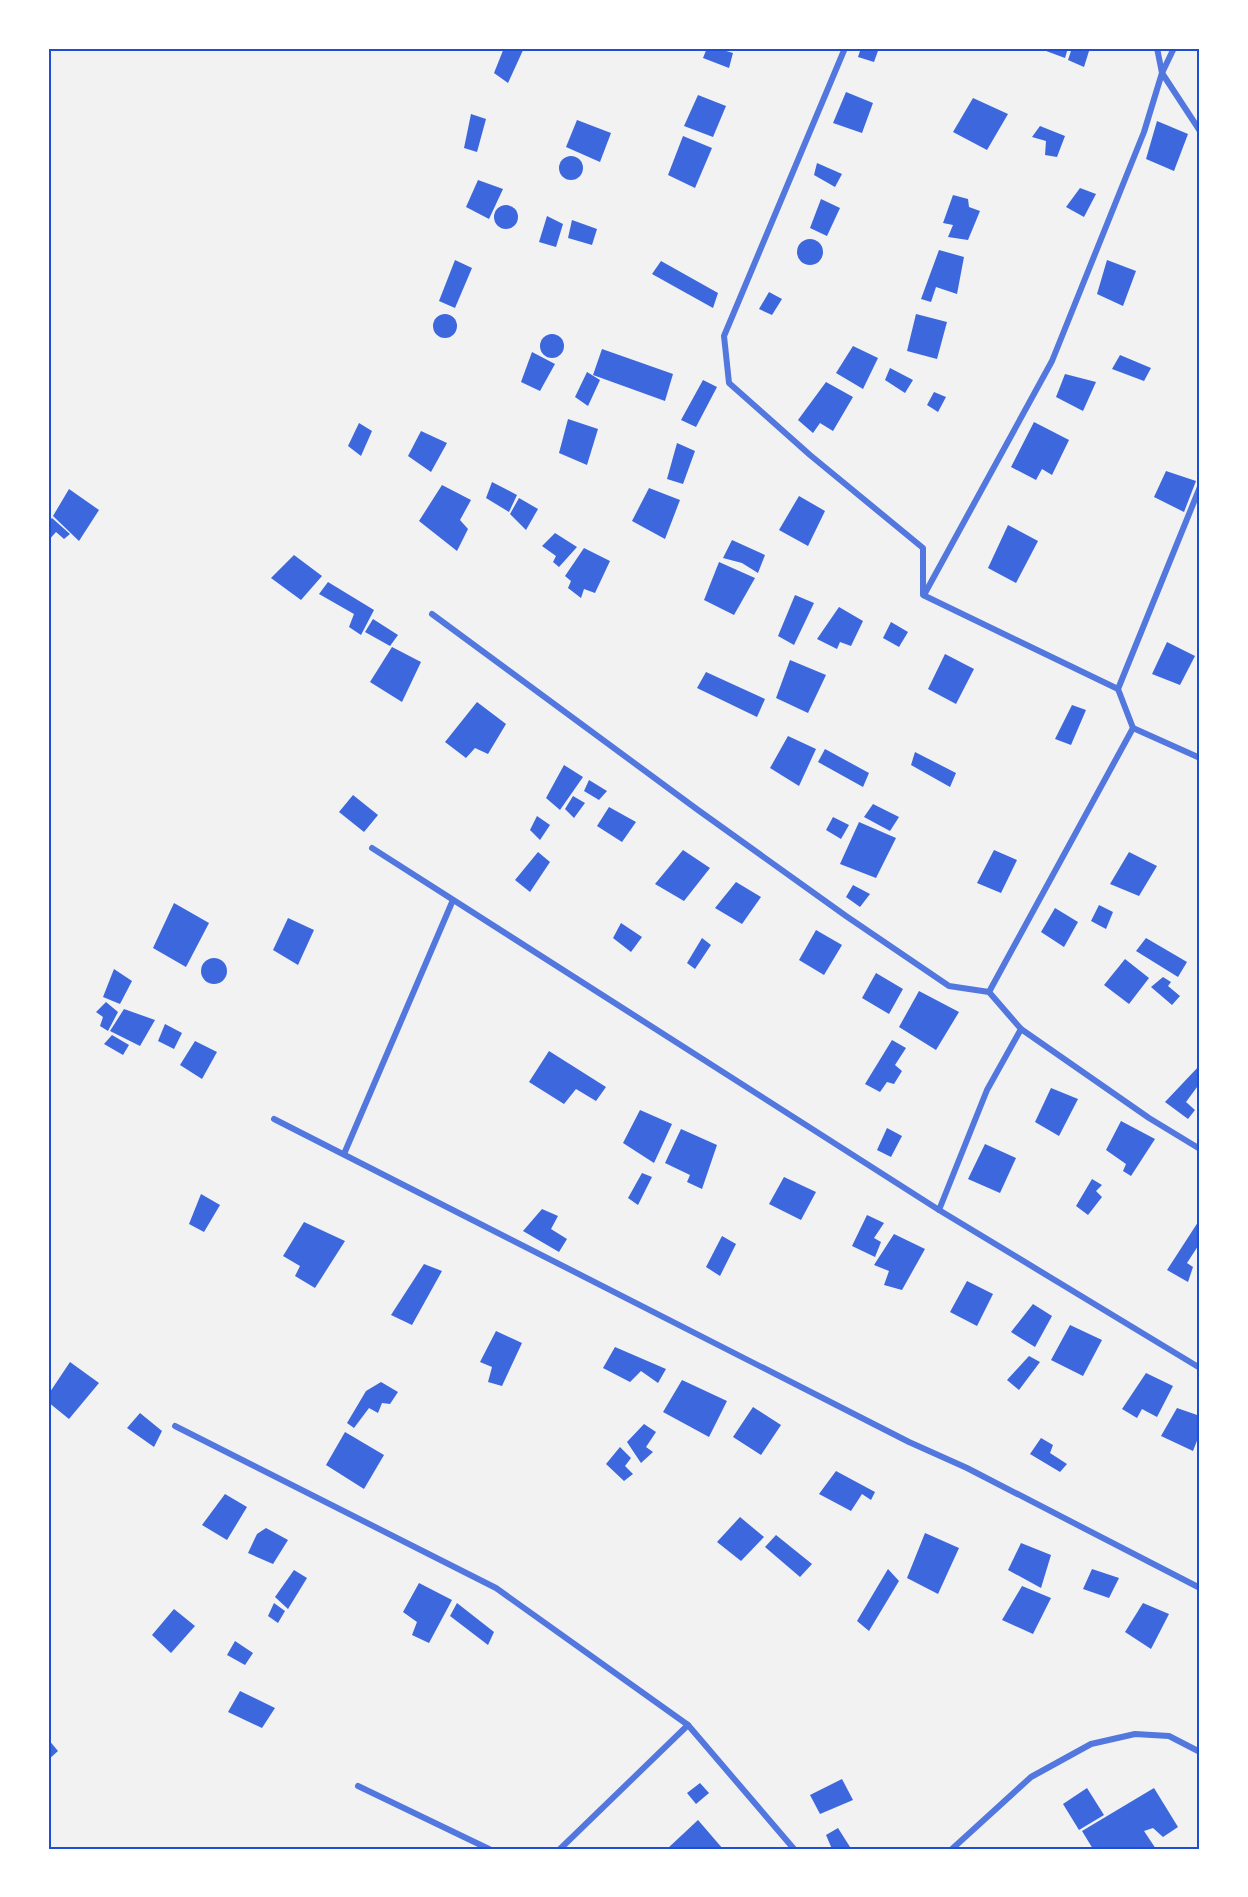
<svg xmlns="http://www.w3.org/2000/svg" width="1248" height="1897" font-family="Lora,serif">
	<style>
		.building { fill: #3d67dc }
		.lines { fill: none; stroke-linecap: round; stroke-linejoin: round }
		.minor { stroke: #5277de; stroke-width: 6 }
		.neatline { fill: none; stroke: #1d4ed8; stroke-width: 2 }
	</style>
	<rect width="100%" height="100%" fill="#f2f2f2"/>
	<g class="building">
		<path d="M504 48H524L508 83 494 73Z"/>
		<path d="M707 48H716L733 53 729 68 703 58Z"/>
		<path d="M861 48H879L874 62 858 57Z"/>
		<path d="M1038 48H1068L1065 58Z"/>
		<path d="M1072 48H1080L1089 51 1084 67 1068 60Z"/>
		<path d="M846 92 873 103 862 133 833 123Z"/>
		<path d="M698 95 726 106 713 137 684 126Z"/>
		<path d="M973 98 1008 114 987 150 953 132Z"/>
		<path d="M471 114 486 119 477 152 464 148Z"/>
		<path d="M577 120 611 133 600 162 566 147Z"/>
		<path d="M1157 121 1188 134 1174 171 1146 159Z"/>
		<path d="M1040 126 1065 136 1057 157 1045 155 1046 141 1032 137Z"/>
		<path d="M683 136 712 148 695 188 668 175Z"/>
		<circle cx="571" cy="168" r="12"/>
		<path d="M817 163 842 174 835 187 814 175Z"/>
		<path d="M478 180 503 189 489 219 466 207Z"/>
		<path d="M1080 188 1096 194 1084 217 1066 207Z"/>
		<path d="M953 195 968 199 969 207 980 211 968 240 948 237 953 225 943 223Z"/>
		<path d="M821 199 840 208 827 236 810 228Z"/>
		<circle cx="506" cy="217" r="12"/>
		<path d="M547 216 563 224 556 247 539 242Z"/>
		<path d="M572 220 597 229 592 245 568 238Z"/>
		<circle cx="810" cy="252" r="13"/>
		<path d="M939 250 964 257 957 294 936 287 931 302 921 299Z"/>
		<path d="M455 260 472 268 455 308 439 301Z"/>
		<path d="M1107 260 1136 271 1123 306 1097 294Z"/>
		<path d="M661 261 718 293 713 308 652 274Z"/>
		<path d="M769 292 782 299 772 315 759 309Z"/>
		<path d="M916 314 947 322 937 359 907 351Z"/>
		<circle cx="445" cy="326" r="12"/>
		<circle cx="552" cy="346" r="12"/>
		<path d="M853 346 878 358 863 389 836 373Z"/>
		<path d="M602 349 673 374 665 401 593 375Z"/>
		<path d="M532 352 555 364 540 391 521 382Z"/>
		<path d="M1120 355 1151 368 1144 381 1112 369Z"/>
		<path d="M890 368 913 380 905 393 885 380Z"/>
		<path d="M587 372 600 380 588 406 575 397Z"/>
		<path d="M1065 374 1096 382 1083 411 1056 397Z"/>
		<path d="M703 380 717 387 696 427 681 420Z"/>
		<path d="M826 382 853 397 833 431 820 423 813 433 798 420Z"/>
		<path d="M934 392 946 397 938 412 927 405Z"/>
		<path d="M568 419 598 429 587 465 559 453Z"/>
		<path d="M1034 422 1069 440 1052 475 1042 469 1036 480 1011 467Z"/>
		<path d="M359 423 372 431 361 456 348 446Z"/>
		<path d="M421 431 447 443 431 472 408 456Z"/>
		<path d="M677 443 695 451 683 484 667 479Z"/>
		<path d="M1166 471 1196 481 1184 512 1154 497Z"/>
		<path d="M492 482 517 495 509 512 486 498Z"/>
		<path d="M442 485 471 500 460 520 468 529 457 551 419 521Z"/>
		<path d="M649 488 680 500 665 539 632 521Z"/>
		<path d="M69 489 99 510 79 541 53 516Z"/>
		<path d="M799 496 825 511 808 546 779 530Z"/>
		<path d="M519 498 538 509 526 530 510 514Z"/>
		<path d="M52 518 70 534 64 539 56 532 48 541V522Z"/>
		<path d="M1008 525 1038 541 1016 583 988 568Z"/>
		<path d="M555 533 577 547 559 567 553 562 556 556 542 546Z"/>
		<path d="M732 540 765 555 758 573 742 563 723 558Z"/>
		<path d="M584 548 610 561 595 593 584 589 581 598 568 588 571 581 565 576Z"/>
		<path d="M294 555 322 576 301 600 271 578Z"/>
		<path d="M719 562 755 578 734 615 704 600Z"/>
		<path d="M328 582 374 610 361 635 349 627 354 614 319 594Z"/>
		<path d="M795 595 814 603 794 645 778 636Z"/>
		<path d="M839 607 863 621 851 646 840 642 837 649 817 639Z"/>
		<path d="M373 619 398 635 390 646 365 632Z"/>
		<path d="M891 622 908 632 899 647 883 638Z"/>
		<path d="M1167 642 1195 656 1180 685 1152 674Z"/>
		<path d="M392 647 421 662 402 702 370 682Z"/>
		<path d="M945 654 974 669 956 704 928 689Z"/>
		<path d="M790 660 826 675 808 713 776 698Z"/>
		<path d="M706 672 765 699 757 717 697 688Z"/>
		<path d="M477 702 506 724 488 754 475 748 466 758 445 742Z"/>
		<path d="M1072 705 1086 710 1071 745 1055 739Z"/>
		<path d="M788 736 816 749 799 786 770 768Z"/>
		<path d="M825 749 869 773 863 787 818 762Z"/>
		<path d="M915 752 956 773 950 787 911 765Z"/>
		<path d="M564 765 583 777 560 810 546 798Z"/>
		<path d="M589 780 607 791 599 800 584 791Z"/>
		<path d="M353 795 378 815 364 832 339 812Z"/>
		<path d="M573 796 585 803 574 818 565 809Z"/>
		<path d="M873 804 899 817 890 831 864 817Z"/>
		<path d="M609 807 636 822 622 842 597 826Z"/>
		<path d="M537 816 550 825 540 840 530 830Z"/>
		<path d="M833 817 849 825 841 839 826 830Z"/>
		<path d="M859 822 896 838 876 878 840 864Z"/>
		<path d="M683 850 710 868 684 901 655 884Z"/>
		<path d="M994 850 1017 860 1001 893 977 883Z"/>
		<path d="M538 852 550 862 530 892 515 880Z"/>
		<path d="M1129 852 1157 866 1139 896 1110 884Z"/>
		<path d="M736 882 761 897 742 924 715 908Z"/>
		<path d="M853 885 870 894 860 907 846 897Z"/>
		<path d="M174 903 209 923 186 967 153 948Z"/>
		<path d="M1099 905 1113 912 1106 929 1091 921Z"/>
		<path d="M1055 908 1078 922 1064 947 1041 932Z"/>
		<path d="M288 918 314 930 298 965 273 950Z"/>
		<path d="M621 923 642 937 631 952 613 938Z"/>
		<path d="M816 930 842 945 824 975 799 960Z"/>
		<path d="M702 938 711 945 695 969 687 963Z"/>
		<path d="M1146 938 1187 962 1178 977 1136 951Z"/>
		<circle cx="214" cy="971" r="13"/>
		<path d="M1125 959 1149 978 1129 1004 1104 985Z"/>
		<path d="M114 969 132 981 120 1004 103 997Z"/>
		<path d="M876 973 903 989 889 1014 862 998Z"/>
		<path d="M1163 977 1171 982 1168 986 1180 996 1172 1005 1151 987Z"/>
		<path d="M919 991 959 1012 936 1050 899 1027Z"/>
		<path d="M106 1002 118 1012 108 1031 100 1026 103 1017 96 1012Z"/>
		<path d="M124 1009 155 1020 140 1046 110 1031Z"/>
		<path d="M165 1024 182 1033 174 1049 158 1041Z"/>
		<path d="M112 1035 129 1045 123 1055 104 1044Z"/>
		<path d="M892 1040 906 1048 895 1065 902 1071 894 1084 887 1082 880 1092 865 1084Z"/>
		<path d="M195 1041 217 1052 202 1079 180 1065Z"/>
		<path d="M549 1051 606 1087 596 1101 576 1089 564 1104 529 1082Z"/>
		<path d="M1200 1065V1083L1186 1102 1195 1110 1188 1119 1165 1102Z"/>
		<path d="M1051 1088 1078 1099 1059 1136 1035 1122Z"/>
		<path d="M640 1110 672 1124 654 1163 623 1143Z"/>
		<path d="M1121 1121 1155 1139 1131 1176 1123 1171 1126 1164 1106 1150Z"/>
		<path d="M887 1128 902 1136 891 1157 877 1150Z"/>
		<path d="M681 1129 717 1145 702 1189 687 1182 690 1175 665 1163Z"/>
		<path d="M985 1144 1016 1158 1000 1193 968 1179Z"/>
		<path d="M642 1173 652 1177 638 1205 628 1198Z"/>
		<path d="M784 1177 816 1192 801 1220 769 1204Z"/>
		<path d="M1092 1179 1102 1185 1096 1191 1102 1197 1088 1215 1076 1206Z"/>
		<path d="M201 1194 220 1205 204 1232 189 1224Z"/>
		<path d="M542 1209 558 1216 551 1229 567 1239 559 1252 523 1231Z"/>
		<path d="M867 1215 884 1223 874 1238 881 1242 875 1257 852 1246Z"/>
		<path d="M1200 1219V1243L1187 1263 1193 1267 1188 1282 1167 1270Z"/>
		<path d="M304 1222 345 1241 315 1288 295 1276 300 1266 283 1256Z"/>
		<path d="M894 1234 925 1249 902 1290 884 1285 889 1271 874 1265Z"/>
		<path d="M722 1236 736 1244 720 1276 706 1267Z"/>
		<path d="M424 1264 442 1271 412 1325 391 1315Z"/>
		<path d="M967 1281 993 1294 977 1326 950 1312Z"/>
		<path d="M1033 1304 1052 1316 1035 1347 1011 1332Z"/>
		<path d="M1070 1325 1102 1340 1083 1376 1051 1360Z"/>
		<path d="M496 1331 522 1343 502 1386 488 1382 492 1367 480 1362Z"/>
		<path d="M615 1347 666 1369 658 1383 641 1371 630 1382 603 1368Z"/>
		<path d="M1029 1356 1040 1362 1019 1390 1007 1380Z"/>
		<path d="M70 1362 99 1383 69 1419 48 1402V1395Z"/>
		<path d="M1146 1373 1173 1386 1157 1417 1142 1409 1137 1418 1122 1409Z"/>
		<path d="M682 1380 727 1401 709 1437 663 1412Z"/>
		<path d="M381 1382 398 1392 390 1404 382 1403 378 1413 369 1408 354 1428 347 1423 366 1391Z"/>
		<path d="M753 1407 781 1425 761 1455 733 1437Z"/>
		<path d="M1177 1408 1200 1416V1433L1193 1451 1161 1436Z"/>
		<path d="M140 1413 162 1431 154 1447 127 1428Z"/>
		<path d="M644 1424 656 1432 646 1447 653 1452 641 1463 627 1442Z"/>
		<path d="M345 1432 384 1455 364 1489 326 1465Z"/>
		<path d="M1041 1438 1053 1445 1050 1453 1067 1464 1060 1472 1030 1454Z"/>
		<path d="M620 1447 631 1458 625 1466 633 1474 624 1481 606 1464Z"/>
		<path d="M836 1471 875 1492 871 1500 862 1494 851 1511 819 1494Z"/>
		<path d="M225 1494 247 1507 227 1540 202 1525Z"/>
		<path d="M740 1517 764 1537 741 1561 717 1542Z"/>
		<path d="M266 1528 288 1540 273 1564 248 1553 257 1534Z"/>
		<path d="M925 1533 959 1548 938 1594 907 1578Z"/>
		<path d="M776 1535 812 1564 800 1577 765 1547Z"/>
		<path d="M1021 1543 1051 1555 1041 1588 1008 1570Z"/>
		<path d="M888 1569 899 1581 869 1631 857 1621Z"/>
		<path d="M1092 1569 1119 1578 1109 1598 1083 1589Z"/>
		<path d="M294 1570 307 1578 288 1609 275 1597Z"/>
		<path d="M419 1583 452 1600 429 1643 412 1635 417 1622 403 1612Z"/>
		<path d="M1022 1586 1051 1598 1033 1634 1002 1620Z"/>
		<path d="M274 1603 285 1611 278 1623 268 1616Z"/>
		<path d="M457 1603 494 1632 488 1645 450 1616Z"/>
		<path d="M1143 1603 1169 1614 1151 1649 1125 1632Z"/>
		<path d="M174 1609 195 1626 171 1653 152 1635Z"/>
		<path d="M235 1641 253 1653 245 1665 227 1655Z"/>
		<path d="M240 1691 275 1708 262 1728 228 1712Z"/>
		<path d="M48 1739 58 1751 48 1760Z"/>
		<path d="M842 1779 853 1800 820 1814 810 1795Z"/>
		<path d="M700 1783 709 1793 696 1804 687 1793Z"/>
		<path d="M1087 1788 1104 1815 1079 1830 1063 1804Z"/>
		<path d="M1154 1788 1178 1827 1163 1837 1153 1828 1144 1831 1156 1849H1093L1082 1831Z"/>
		<path d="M698 1820 723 1849H667Z"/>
		<path d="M838 1828 850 1847 847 1849H832L826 1835Z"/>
	</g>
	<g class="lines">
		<g class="minor">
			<path d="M845 48 724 336 729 383 810 455 923 548V595L1118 689"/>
			<path d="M1157 48 1162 73 1200 131"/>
			<path d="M924 595 1052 361 1144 132 1162 73 1174 48"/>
			<path d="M432 614 698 810 846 916 949 986 989 992 1021 1029 987 1090 939 1210"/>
			<path d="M1133 728 1118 689 1200 487"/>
			<path d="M372 848 939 1210 1200 1368"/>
			<path d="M989 992 1133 728 1200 758"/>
			<path d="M1021 1029 1149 1118 1200 1149"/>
			<path d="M274 1119 909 1442 967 1468 1200 1588"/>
			<path d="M344 1154 453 900"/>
			<path d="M175 1426 496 1588 688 1725"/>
			<path d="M358 1786 489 1849"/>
			<path d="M560 1849 688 1725 794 1849"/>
			<path d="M952 1849 1031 1777 1091 1744 1135 1734 1169 1736 1200 1752"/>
		</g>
	</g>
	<rect width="1248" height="1897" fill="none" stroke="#ffffff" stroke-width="99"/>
	<rect x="50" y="50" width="1148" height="1798" class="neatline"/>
</svg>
